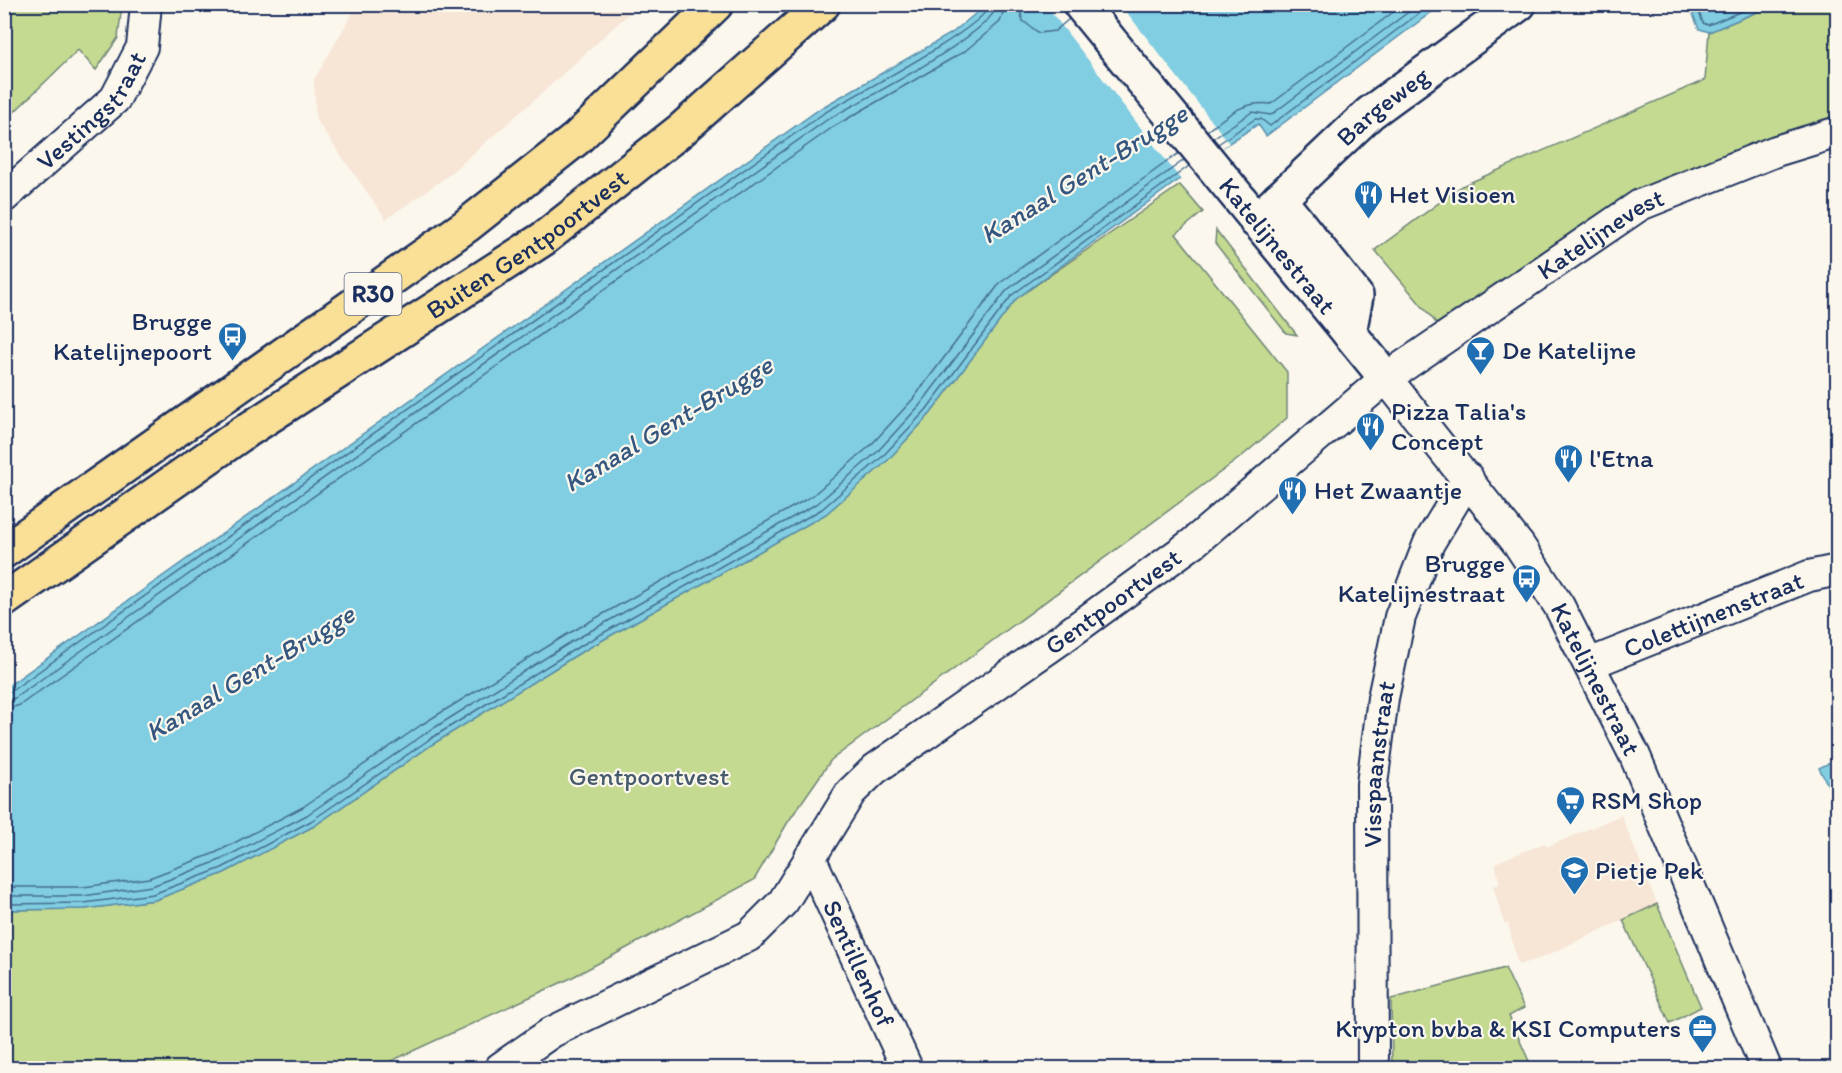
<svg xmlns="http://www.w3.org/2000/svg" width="1842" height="1073" font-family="Itim,sans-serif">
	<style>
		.built { fill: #f7e5d6 }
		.green { fill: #c3da90; stroke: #6f8477; stroke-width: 1.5 }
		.water { fill: #81cde1; stroke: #588ead; stroke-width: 1.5 }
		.pier { fill: #fbf7ec }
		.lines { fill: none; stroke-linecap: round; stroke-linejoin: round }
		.shore { stroke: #446e92; stroke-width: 1.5 }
		.street-casing { stroke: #1b2f5e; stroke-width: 34 }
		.secondary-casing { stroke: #1b2f5e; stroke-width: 38 }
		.primary-casing { stroke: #1b2f5e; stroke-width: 38 }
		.street { stroke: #fbf7ec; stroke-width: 30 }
		.secondary { stroke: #fbf7ec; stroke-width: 33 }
		.primary { stroke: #fadf96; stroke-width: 33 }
		.labels { text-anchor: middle; stroke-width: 4.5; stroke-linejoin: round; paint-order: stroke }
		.shield { fill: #fbf7ec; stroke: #5e6b89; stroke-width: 1.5 }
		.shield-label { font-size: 24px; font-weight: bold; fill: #1b2f5e }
		.street-label { font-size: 26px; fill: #1b2f5e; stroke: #fbf7ec }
		.poi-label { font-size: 26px; fill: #1b2f5e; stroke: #fbf7ec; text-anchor: start }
		.park-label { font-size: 26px; fill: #455a6a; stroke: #fbf7ec }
		.water-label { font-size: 27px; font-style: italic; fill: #34567f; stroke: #fbf7ec }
	</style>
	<rect width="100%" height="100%" fill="#fbf7ec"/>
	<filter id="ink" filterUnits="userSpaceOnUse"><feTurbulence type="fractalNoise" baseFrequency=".0167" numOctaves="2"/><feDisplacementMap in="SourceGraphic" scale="12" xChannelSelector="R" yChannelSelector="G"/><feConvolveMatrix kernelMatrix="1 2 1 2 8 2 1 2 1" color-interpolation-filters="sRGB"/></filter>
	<g filter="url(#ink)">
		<g class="built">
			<path d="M354 5V4L638 5 540 95 445 178 386 219 316 120 314 80 352 14Z"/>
			<path d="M1621 815 1657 904 1541 958 1518 965 1508 923H1504L1493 886 1500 884 1495 863 1545 843 1547 847Z"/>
		</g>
		<g class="green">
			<path d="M5 4 122 5 118 38 96 70 78 50 5 121Z"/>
			<path d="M1768 5H1837V118L1513 275 1437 324 1375 250 1462 186 1705 80 1709 32 1764 9Z"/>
			<path d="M1180 185 1203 212 1176 234 1287 372V418L1241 457 831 760 788 822 754 880 569 979 376 1068H5L4 910 85 909 155 900 224 873 314 826 433 744 578 654 826 514 887 461 931 413 1016 299Z"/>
			<path d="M1216 230 1297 335 1286 333 1215 243Z"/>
			<path d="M1657 904 1701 1007 1670 1023 1623 920Z"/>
			<path d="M1505 968 1524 1008 1509 1016 1532 1068H1392L1391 999Z"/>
		</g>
		<g class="water">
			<path d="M1053 4 1441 5 1266 136 1258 124 1229 143 1016 299 931 413 887 461 826 514 578 654 433 744 314 826 224 873 155 900 85 909 5 910 4 689 821 108 952 33 986 5H1038L1044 11Z"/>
			<path d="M1689 5H1768L1764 9 1709 32 1699 29Z"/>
			<path d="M1837 759V790L1832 793 1819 768Z"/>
		</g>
		<path class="pier" d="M1053 5H1121L1229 143 1181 180 1048 8Z"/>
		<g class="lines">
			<g class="shore">
				<path d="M1018 4 1023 21 1039 33 1055 31 1069 19"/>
				<path d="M1696 4 1703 23 1708 25 1759 4"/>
				<path d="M1207 131C1229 114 1243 101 1271 104L1404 4"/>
				<path d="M1213 138 1252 112 1271 115 1419 4"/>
				<path d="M1218 144 1255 119H1261L1270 126 1431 4"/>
				<path d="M4 693 10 692 824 113C849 98 987 27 990 4"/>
				<path d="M4 701 15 698 828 119C857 103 996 32 997 4"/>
				<path d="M4 710 20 705 833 127 965 51 1000 22 1006 4"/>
				<path d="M4 887H83L149 878 215 853 303 807 421 725 566 635 812 496 871 445 913 399 1000 283 1179 153"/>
				<path d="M4 896H83L152 886 218 861 307 815 426 733 571 642 818 503 877 452 920 405 1007 290 1184 160"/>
				<path d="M4 904 84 903 153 894 222 868 311 821 430 739 575 649 822 509 882 457 926 410 1012 295 1189 166"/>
			</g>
			<defs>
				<g id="street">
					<path id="s1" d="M4 197 115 99 142 47 146 4"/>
					<path id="s2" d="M1386 378 1519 545 1559 606 1635 756 1766 1068"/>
					<path id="s3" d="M1589 664 1809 576 1838 570"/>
					<path id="s4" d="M810 857 907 1068"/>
					<path id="s5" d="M500 1068 552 1032 749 936 783 902 851 792 875 769 1060 640 1193 543 1386 378 1640 205 1776 151 1838 132"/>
					<path id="s6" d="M1373 1068 1372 784 1383 698 1400 617 1429 543 1468 478"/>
				</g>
				<g id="secondary">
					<path id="s7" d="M1080 4 1386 378"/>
					<path d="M1279 199 1356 296 1349 333"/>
					<path id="s8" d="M1256 221 1370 113 1519 4"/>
				</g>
				<g id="primary">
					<path d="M4 551 466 226 576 139 716 4"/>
					<path id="s9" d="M4 600 240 435 543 239 681 130 823 4"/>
				</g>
			</defs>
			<use href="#street" class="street-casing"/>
			<use href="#secondary" class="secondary-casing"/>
			<use href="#primary" class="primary-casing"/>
			<use href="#street" class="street"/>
			<use href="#secondary" class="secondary"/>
			<use href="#primary" class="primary"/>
		</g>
	</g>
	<defs>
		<symbol id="restaurant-pin" viewBox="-11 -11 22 30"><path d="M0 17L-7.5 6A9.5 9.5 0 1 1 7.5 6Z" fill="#1f6fb2" stroke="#fbf7ec"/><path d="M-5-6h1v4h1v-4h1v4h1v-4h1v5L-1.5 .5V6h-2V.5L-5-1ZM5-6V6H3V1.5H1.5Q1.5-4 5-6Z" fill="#fff"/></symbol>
		<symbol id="bus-pin" viewBox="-11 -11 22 30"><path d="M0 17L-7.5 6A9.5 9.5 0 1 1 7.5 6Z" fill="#1f6fb2" stroke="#fbf7ec"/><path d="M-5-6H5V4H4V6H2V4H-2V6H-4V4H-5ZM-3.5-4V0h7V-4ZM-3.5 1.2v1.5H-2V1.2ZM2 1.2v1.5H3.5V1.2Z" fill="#fff"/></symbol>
		<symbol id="bar-pin" viewBox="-11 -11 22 30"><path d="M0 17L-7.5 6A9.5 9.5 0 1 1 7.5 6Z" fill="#1f6fb2" stroke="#fbf7ec"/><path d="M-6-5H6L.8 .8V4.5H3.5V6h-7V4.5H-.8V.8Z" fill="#fff"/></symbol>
		<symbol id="supermarket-pin" viewBox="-11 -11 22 30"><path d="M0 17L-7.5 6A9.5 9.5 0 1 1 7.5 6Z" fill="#1f6fb2" stroke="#fbf7ec"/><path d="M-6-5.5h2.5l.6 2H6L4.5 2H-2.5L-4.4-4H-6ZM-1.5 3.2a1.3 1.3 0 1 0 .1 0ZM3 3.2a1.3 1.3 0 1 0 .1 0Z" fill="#fff"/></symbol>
		<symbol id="school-pin" viewBox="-11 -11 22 30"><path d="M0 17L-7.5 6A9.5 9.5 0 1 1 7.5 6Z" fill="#1f6fb2" stroke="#fbf7ec"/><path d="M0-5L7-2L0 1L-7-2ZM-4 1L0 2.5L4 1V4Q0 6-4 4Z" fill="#fff"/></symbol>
		<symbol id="office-pin" viewBox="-11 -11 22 30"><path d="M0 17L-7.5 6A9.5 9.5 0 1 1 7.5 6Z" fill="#1f6fb2" stroke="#fbf7ec"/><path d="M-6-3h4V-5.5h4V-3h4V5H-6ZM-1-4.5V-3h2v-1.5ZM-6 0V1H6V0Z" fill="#fff"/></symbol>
	</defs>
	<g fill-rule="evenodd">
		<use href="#restaurant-pin" x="1352" y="178" width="33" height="45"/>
		<use href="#bus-pin" x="216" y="320" width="33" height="45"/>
		<use href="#bar-pin" x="1464" y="334" width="33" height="45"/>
		<use href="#restaurant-pin" x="1354" y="410" width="33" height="45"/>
		<use href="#restaurant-pin" x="1552" y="442" width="33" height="45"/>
		<use href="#restaurant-pin" x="1276" y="474" width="33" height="45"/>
		<use href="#bus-pin" x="1510" y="562" width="33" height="45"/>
		<use href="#supermarket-pin" x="1554" y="784" width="33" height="45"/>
		<use href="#school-pin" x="1558" y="854" width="33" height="45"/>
		<use href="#office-pin" x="1686" y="1012" width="33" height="45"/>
	</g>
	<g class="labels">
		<rect class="shield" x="344.5" y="273" width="57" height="42" rx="4.5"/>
		<g class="shield-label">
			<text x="373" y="302">R30</text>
		</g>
		<g class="street-label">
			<text dy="9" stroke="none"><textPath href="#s1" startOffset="124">Vestingstraat</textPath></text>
			<text dy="9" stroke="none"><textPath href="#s8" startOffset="171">Bargeweg</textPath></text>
			<text dy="9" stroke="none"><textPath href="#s5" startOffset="1396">Katelijnevest</textPath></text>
			<text dy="9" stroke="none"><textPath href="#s9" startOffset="633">Buiten Gentpoortvest</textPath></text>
			<text dy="9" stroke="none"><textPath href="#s7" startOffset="312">Katelijnestraat</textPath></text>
			<text dy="9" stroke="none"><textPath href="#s5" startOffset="784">Gentpoortvest</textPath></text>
			<text dy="9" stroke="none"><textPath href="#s3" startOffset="134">Colettijnenstraat</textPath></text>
			<text dy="9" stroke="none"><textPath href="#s2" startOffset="368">Katelijnestraat</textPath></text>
			<text dy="9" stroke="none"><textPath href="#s6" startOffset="304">Visspaanstraat</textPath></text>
			<text dy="9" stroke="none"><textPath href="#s4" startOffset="117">Sentillenhof</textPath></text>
		</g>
		<g class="poi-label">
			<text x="1389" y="203">Het Visioen</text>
			<text x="212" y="330" text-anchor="end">Brugge<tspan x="212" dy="30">Katelijnepoort</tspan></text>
			<text x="1502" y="359">De Katelijne</text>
			<text x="1391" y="420">Pizza Talia's<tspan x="1391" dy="30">Concept</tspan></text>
			<text x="1589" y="467">l'Etna</text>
			<text x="1314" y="499">Het Zwaantje</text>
			<text x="1505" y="572" text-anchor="end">Brugge<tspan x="1505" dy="30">Katelijnestraat</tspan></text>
			<text x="1591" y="809">RSM Shop</text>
			<text x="1595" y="879">Pietje Pek</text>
			<text x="1681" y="1037" text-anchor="end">Krypton bvba &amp; KSI Computers</text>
		</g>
		<g class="park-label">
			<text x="649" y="785">Gentpoortvest</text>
		</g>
		<g class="water-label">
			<text transform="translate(1084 174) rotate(-32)" y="9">Kanaal Gent-Brugge</text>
			<text transform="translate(668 424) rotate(-31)" y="9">Kanaal Gent-Brugge</text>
			<text transform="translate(250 673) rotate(-31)" y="9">Kanaal Gent-Brugge</text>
		</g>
	</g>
	<rect width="1842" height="1073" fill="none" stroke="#fbf7ec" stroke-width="24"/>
	<rect x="12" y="12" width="1818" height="1049" fill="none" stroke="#1b2f5e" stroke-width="2" filter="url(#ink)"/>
</svg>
